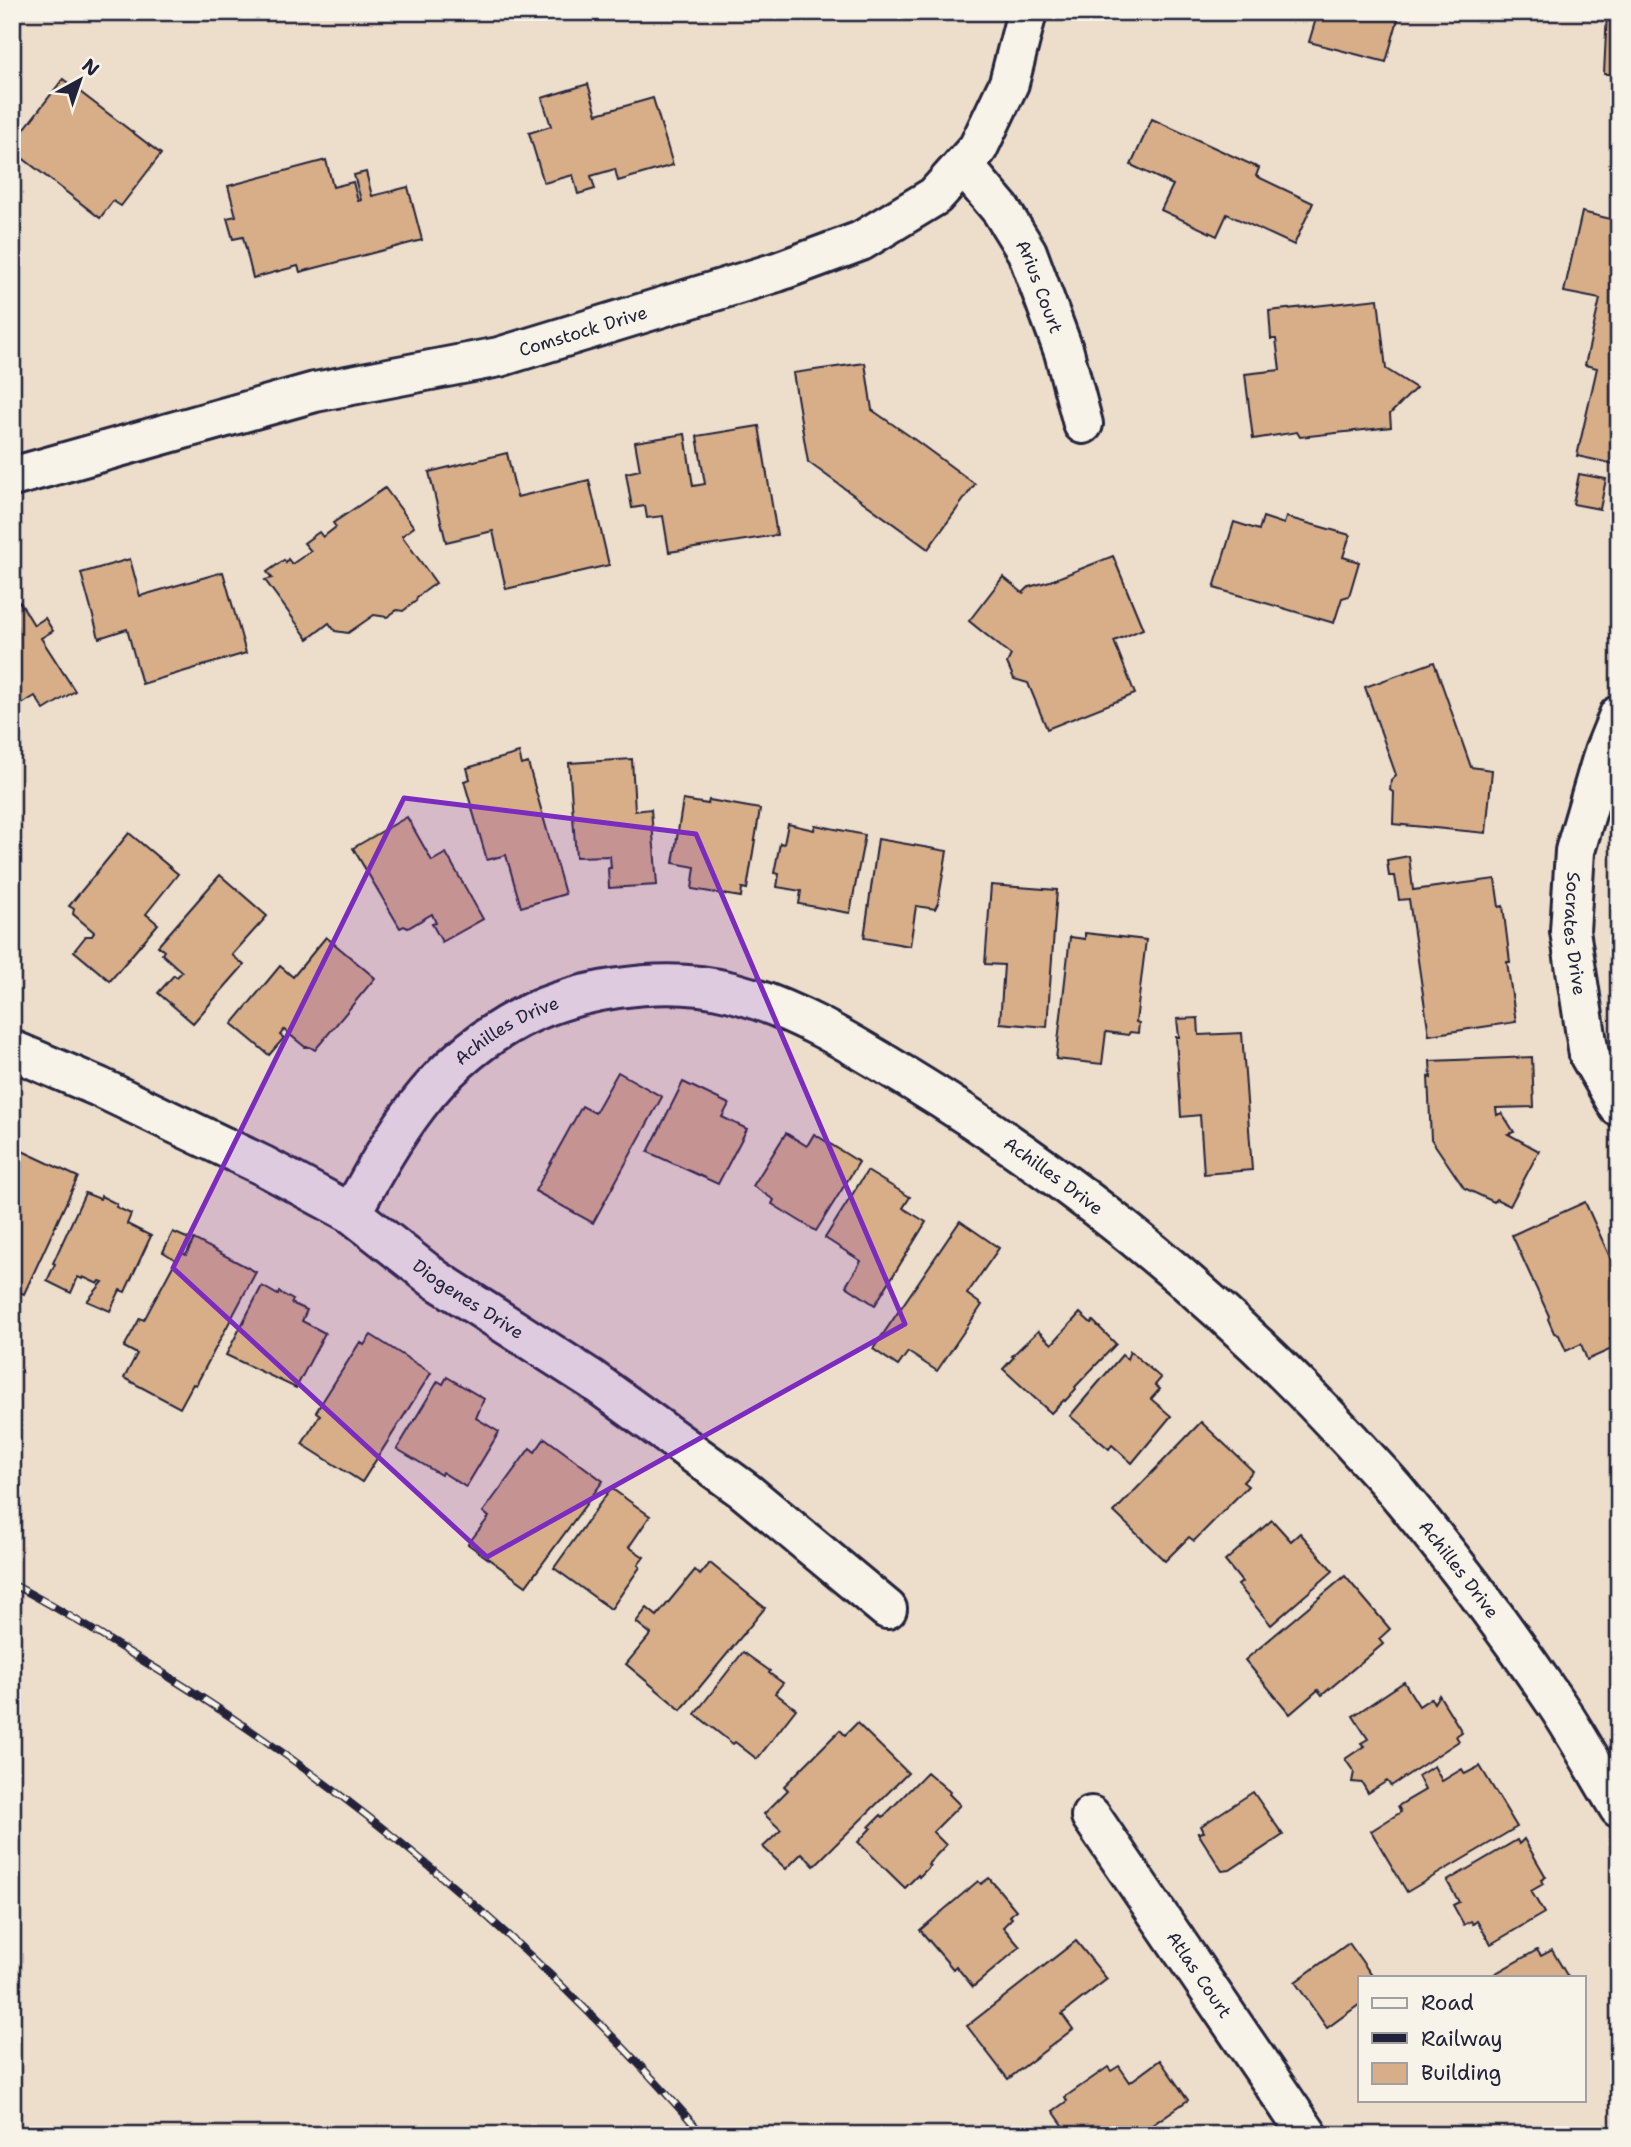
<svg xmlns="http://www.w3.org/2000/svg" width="1631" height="2147" font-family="'Shantell Sans',sans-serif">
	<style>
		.building { fill: #d7ae88; stroke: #22223b; stroke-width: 2 }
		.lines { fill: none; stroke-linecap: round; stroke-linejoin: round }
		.street-casing { stroke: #22223b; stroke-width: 44 }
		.secondary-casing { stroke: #22223b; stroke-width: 44 }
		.street { stroke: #f7f3e8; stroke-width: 38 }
		.secondary { stroke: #f7f3e8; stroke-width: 38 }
		.rail-casing { stroke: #22223b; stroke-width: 8 }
		.rail { stroke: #f7f3e8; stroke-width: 5; stroke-dasharray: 16; stroke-linecap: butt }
		.marked { fill: #7b2cbf; fill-opacity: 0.2; stroke: #7b2cbf; stroke-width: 5; stroke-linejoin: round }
		.labels { text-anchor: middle; stroke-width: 5; stroke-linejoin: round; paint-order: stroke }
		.street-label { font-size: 18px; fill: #22223b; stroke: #f7f3e8 }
	</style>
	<rect width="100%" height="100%" fill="#eddecb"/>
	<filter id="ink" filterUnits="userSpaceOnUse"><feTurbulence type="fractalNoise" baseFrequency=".0143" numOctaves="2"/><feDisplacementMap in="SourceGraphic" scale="14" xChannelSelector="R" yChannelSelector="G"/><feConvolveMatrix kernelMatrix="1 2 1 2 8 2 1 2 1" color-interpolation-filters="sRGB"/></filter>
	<g filter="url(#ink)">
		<g class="building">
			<path d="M1318 12H1400L1386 62 1309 42Z"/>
			<path d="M1607 12H1619V74H1604Z"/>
			<path d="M63 79 161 154 121 206 113 201 100 218 12 150V145Z"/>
			<path d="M588 84 597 114 653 98 673 165 618 181 615 169 591 176 595 189 578 194 573 175 544 183 529 133 551 126 542 98Z"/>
			<path d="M1152 119 1259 168 1256 176 1313 203 1294 245 1227 214 1217 236 1161 210 1173 185 1131 165Z"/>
			<path d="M326 160 333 187 353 182 358 201 361 200 354 175 366 172 372 196 408 187 422 240 300 272 298 266 253 278 243 237 233 239 227 218 236 216 228 186Z"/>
			<path d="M1582 212 1619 221V465L1577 456 1597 368 1585 365 1600 299 1564 292Z"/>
			<path d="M1378 299 1386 369 1416 388 1390 414 1391 427 1300 437 1297 432 1253 439 1245 374 1280 370 1276 339H1271L1269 311Z"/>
			<path d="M865 363 872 410 911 437 975 484 928 549 808 462 793 373Z"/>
			<path d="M759 426 777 535 669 552 663 516 647 518 645 506 632 508 626 473 640 470 635 442 685 434 693 486 705 484 697 436Z"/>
			<path d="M507 453 517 497 589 480 609 565 506 589 493 531 446 542 429 472Z"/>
			<path d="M1579 474 1606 479 1600 509 1573 504Z"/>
			<path d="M385 488 414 527 402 536 436 583 417 597 416 601 403 611 397 610 387 617 374 615 348 633 335 631 329 623 308 639 265 580 272 578 267 572 284 560 286 563 288 559 292 564 311 551 304 543 319 532 323 537 336 527 333 523Z"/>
			<path d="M1263 517 1284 524 1286 517 1350 535 1343 557 1359 562 1349 596 1342 598 1334 623 1214 588 1234 522 1259 530Z"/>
			<path d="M1113 556 1143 629 1114 641 1135 694 1047 729 1028 683 1014 679 1007 663 1011 655 969 621 1003 577 1023 593 1029 587 1050 581Z"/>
			<path d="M130 559 140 596 223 572 246 653 142 684 127 629 99 638 81 573Z"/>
			<path d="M20 602 34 625 45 618 53 631 41 638 75 691 44 710 35 696 12 710V607Z"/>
			<path d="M1434 662 1471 767 1492 770 1486 833 1393 824 1394 793 1390 790 1391 780 1396 775 1365 687Z"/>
			<path d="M519 753 522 765 528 763 565 894 521 907 506 855 487 860 464 781 470 779 467 768Z"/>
			<path d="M632 759 635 811 651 809 657 885 609 888 608 868H611L610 856 576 857 569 763Z"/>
			<path d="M683 800 708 804 709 800 760 809 747 889 742 888 741 897 692 889 695 867 673 863Z"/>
			<path d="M407 817 432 861 446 853 483 919 442 942 432 924 436 923 432 914 408 928 404 926 400 928 353 848Z"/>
			<path d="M788 824 814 830 815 825 865 835 850 913 799 904 801 891 777 887 779 874 774 873 780 843 784 844Z"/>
			<path d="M129 833 178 874 146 914 158 924 110 981 74 951 86 936H92L94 932 73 914 74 909 69 906Z"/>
			<path d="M878 839 947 851 938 903 935 909 916 906 910 946 864 938Z"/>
			<path d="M1409 856 1413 890 1495 879 1499 907 1503 906 1510 962H1507L1516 1022 1429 1035 1409 899 1399 900 1395 876H1389L1387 860Z"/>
			<path d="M220 875 267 916 232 955 244 965 193 1023 158 993 174 975 177 977 182 972 162 954 164 951 158 946Z"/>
			<path d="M991 885 1057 890 1047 1027 1000 1023 1004 965 985 964Z"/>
			<path d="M1085 933 1146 940 1136 1022 1139 1023 1138 1033 1130 1032 1128 1035 1106 1032 1102 1064 1056 1059 1070 937 1085 939Z"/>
			<path d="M326 937 375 978 315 1050 310 1047H305L284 1030 280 1035 284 1038 269 1055 232 1024 280 966 293 977Z"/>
			<path d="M1198 1018 1199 1035 1242 1033 1252 1170 1204 1174 1200 1115 1181 1117 1176 1037H1179L1177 1019Z"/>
			<path d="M1532 1057 1534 1107 1496 1108 1497 1115 1502 1113 1514 1132 1508 1134 1539 1151 1510 1206 1496 1199 1494 1202 1464 1188 1431 1139 1428 1077 1431 1078 1430 1061Z"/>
			<path d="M618 1072 662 1097 593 1223 535 1191 582 1106 595 1113Z"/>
			<path d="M683 1082 729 1104 722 1117 747 1129 718 1184 648 1152Z"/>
			<path d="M786 1133 807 1146 814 1134 859 1162 816 1231 772 1204 774 1200 753 1186Z"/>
			<path d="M16 1148 78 1177 24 1294 12 1289V1155Z"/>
			<path d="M867 1171 910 1197 903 1208 926 1222 875 1305 846 1286 861 1261 825 1238Z"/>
			<path d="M85 1193 100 1199 101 1196 117 1204 116 1207 131 1214 127 1224 151 1236 125 1292 120 1290 110 1311 87 1301 103 1282 100 1281 98 1284 83 1277 82 1279 78 1277 71 1293 47 1281 55 1264 53 1263Z"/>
			<path d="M1585 1202 1619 1277V1336L1610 1339 1614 1348 1587 1360 1581 1344 1566 1351 1559 1335 1554 1333 1548 1319 1549 1316 1512 1235Z"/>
			<path d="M960 1221 999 1248 967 1294 982 1305 937 1371 908 1352 898 1366 873 1349Z"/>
			<path d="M173 1232 189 1239 182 1253 186 1255 194 1239 256 1272 196 1385 193 1384 180 1408 124 1378 137 1354 124 1347 140 1318 144 1320 176 1260 163 1252Z"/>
			<path d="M262 1286 278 1295 279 1292 293 1300 291 1303 307 1310 302 1321 325 1333 296 1388 226 1355Z"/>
			<path d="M1080 1313 1091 1323 1093 1321 1116 1344 1075 1387 1076 1389 1065 1401 1064 1400 1051 1413 1003 1369 1014 1357 1012 1356 1038 1331 1052 1344Z"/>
			<path d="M371 1335 431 1373 362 1482 302 1444 320 1415 316 1412 360 1342 364 1345Z"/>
			<path d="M1130 1351 1161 1378 1155 1385 1160 1389 1151 1399 1171 1416 1132 1463 1112 1445 1109 1449 1070 1416 1122 1355 1127 1359Z"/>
			<path d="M447 1377 484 1399 476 1418 499 1432 466 1487 442 1472 441 1475 397 1449 438 1381 443 1384Z"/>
			<path d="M1201 1422 1253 1471 1243 1482 1248 1486 1194 1541 1189 1537 1165 1561 1114 1512Z"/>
			<path d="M545 1438 603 1481 526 1586 468 1544 489 1517 483 1512 530 1448 535 1452Z"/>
			<path d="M611 1488 650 1516 629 1547 644 1557 638 1565 640 1567 611 1609 554 1568Z"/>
			<path d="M1272 1520 1291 1541 1300 1533 1333 1571 1271 1625 1238 1585 1242 1582 1225 1561Z"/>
			<path d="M710 1563 765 1608 681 1710 626 1664 651 1634 636 1622 647 1608 657 1616 695 1570 700 1575Z"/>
			<path d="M1345 1576 1390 1629 1379 1639 1383 1644 1322 1695 1318 1690 1290 1714 1245 1660Z"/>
			<path d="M743 1652 770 1671 769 1673 783 1683 775 1693 796 1709 757 1759 735 1742 733 1744 695 1714Z"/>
			<path d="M1404 1682 1419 1706 1431 1698 1434 1703 1439 1695 1462 1732 1456 1736 1459 1741 1391 1786 1387 1781 1368 1793 1362 1783 1352 1782 1354 1772 1345 1759 1364 1746 1361 1743 1368 1739 1353 1716Z"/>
			<path d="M857 1723 908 1773 814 1866 802 1853 786 1869 763 1847 781 1830 764 1814 788 1790 784 1786 840 1730 845 1735Z"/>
			<path d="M1434 1766 1442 1781 1462 1769 1465 1774 1480 1766 1517 1827 1407 1892 1371 1831 1401 1812 1398 1806 1425 1790 1418 1776Z"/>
			<path d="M927 1772 950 1792 949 1794 960 1805 933 1832 946 1845 928 1864 930 1866 919 1877 918 1875 905 1888 858 1842 871 1828 869 1827 881 1815 883 1817Z"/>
			<path d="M1253 1792 1283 1835 1230 1870 1222 1871 1198 1833 1204 1832 1201 1826Z"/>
			<path d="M1524 1839 1546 1877 1541 1880 1543 1884 1531 1891 1544 1913 1491 1944 1477 1921 1473 1924 1471 1921 1464 1925 1453 1905 1459 1902 1447 1881 1517 1840 1519 1844Z"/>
			<path d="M989 1878 1016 1910 1010 1916 1012 1918 1003 1927 1020 1947 973 1987 956 1966 953 1969 920 1930 978 1881 981 1884Z"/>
			<path d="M1076 1941 1107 1979 1062 2014 1073 2029 1008 2079 967 2026Z"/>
			<path d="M1349 1943 1373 1977H1360V2004L1327 2028 1295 1982Z"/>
			<path d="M1537 1950 1541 1956 1552 1950 1568 1977H1489Z"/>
			<path d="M1160 2060 1188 2100 1145 2130V2127L1133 2135H1070L1053 2111 1067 2101 1065 2097 1108 2067 1111 2071 1119 2066 1130 2082Z"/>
		</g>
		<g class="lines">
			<defs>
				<g id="street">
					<path id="s1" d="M963 165 1001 210 1027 252 1064 352 1083 424"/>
					<path id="s2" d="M12 477 315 392 499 357 777 272 861 241 935 196 978 148 1009 83 1027 12"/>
					<path id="s3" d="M12 1050 99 1087 264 1166 351 1213 435 1279 591 1379 745 1491 887 1609"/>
					<path id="s4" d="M351 1213C394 1136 429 1071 507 1025 568 989 663 974 732 992 796 1009 852 1044 908 1078 1072 1178 1221 1300 1351 1441 1368 1460 1387 1479 1403 1499 1458 1565 1509 1634 1557 1705 1579 1738 1598 1774 1619 1808"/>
					<path id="s5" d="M1091 1816 1308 2135"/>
				</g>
				<g id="secondary">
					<path id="s6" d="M1619 715 1604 752 1575 851 1570 931 1589 1055 1619 1107"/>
				</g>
			</defs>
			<use href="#street" class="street-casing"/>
			<use href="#secondary" class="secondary-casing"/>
			<use href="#street" class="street"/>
			<use href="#secondary" class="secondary"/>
			<defs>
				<path id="rail" d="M12 1584C50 1603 86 1626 122 1648 339 1777 537 1944 703 2135"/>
			</defs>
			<use href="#rail" class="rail-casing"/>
			<use href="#rail" class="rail"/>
		</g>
	</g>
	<path class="marked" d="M404 798 696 834 905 1324 487 1557 173 1268Z"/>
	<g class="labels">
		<g class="street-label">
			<text dy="6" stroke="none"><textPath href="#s1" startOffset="145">Arius Court</textPath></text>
			<text dy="6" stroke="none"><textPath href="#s2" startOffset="590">Comstock Drive</textPath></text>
			<text dy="6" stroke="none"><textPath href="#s6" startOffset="226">Socrates Drive</textPath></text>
			<text dy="6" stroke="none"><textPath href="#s4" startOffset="245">Achilles Drive</textPath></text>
			<text dy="6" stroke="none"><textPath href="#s4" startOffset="852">Achilles Drive</textPath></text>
			<text dy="6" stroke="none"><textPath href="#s3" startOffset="522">Diogenes Drive</textPath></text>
			<text dy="6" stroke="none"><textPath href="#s4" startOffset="1419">Achilles Drive</textPath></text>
			<text dy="6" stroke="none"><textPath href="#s5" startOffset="192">Atlas Court</textPath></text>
		</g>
	</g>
	<rect width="1631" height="2147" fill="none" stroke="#f7f3e8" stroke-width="42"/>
	<rect x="21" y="21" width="1589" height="2105" fill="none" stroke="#22223b" stroke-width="2.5" filter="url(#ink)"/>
	<rect x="1358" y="1976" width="228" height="126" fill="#f7f3e8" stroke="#a29fa3" stroke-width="2"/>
	<rect x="1372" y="1998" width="35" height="10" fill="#f7f3e8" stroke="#a29fa3" stroke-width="2"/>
	<text x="1421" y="2010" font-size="21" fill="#22223b">Road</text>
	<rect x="1372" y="2033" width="35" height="10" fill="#22223b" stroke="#a29fa3" stroke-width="2"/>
	<text x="1421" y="2046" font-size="21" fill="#22223b">Railway</text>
	<rect x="1372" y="2063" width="35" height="21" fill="#d7ae88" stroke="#a29fa3" stroke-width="2"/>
	<text x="1421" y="2080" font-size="21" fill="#22223b">Building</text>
	<g transform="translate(80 80) rotate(40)" stroke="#f7f3e8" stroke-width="5" paint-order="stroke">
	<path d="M0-5L12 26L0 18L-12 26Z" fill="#22223b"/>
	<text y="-10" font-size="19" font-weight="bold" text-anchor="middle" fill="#22223b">N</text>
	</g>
</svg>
